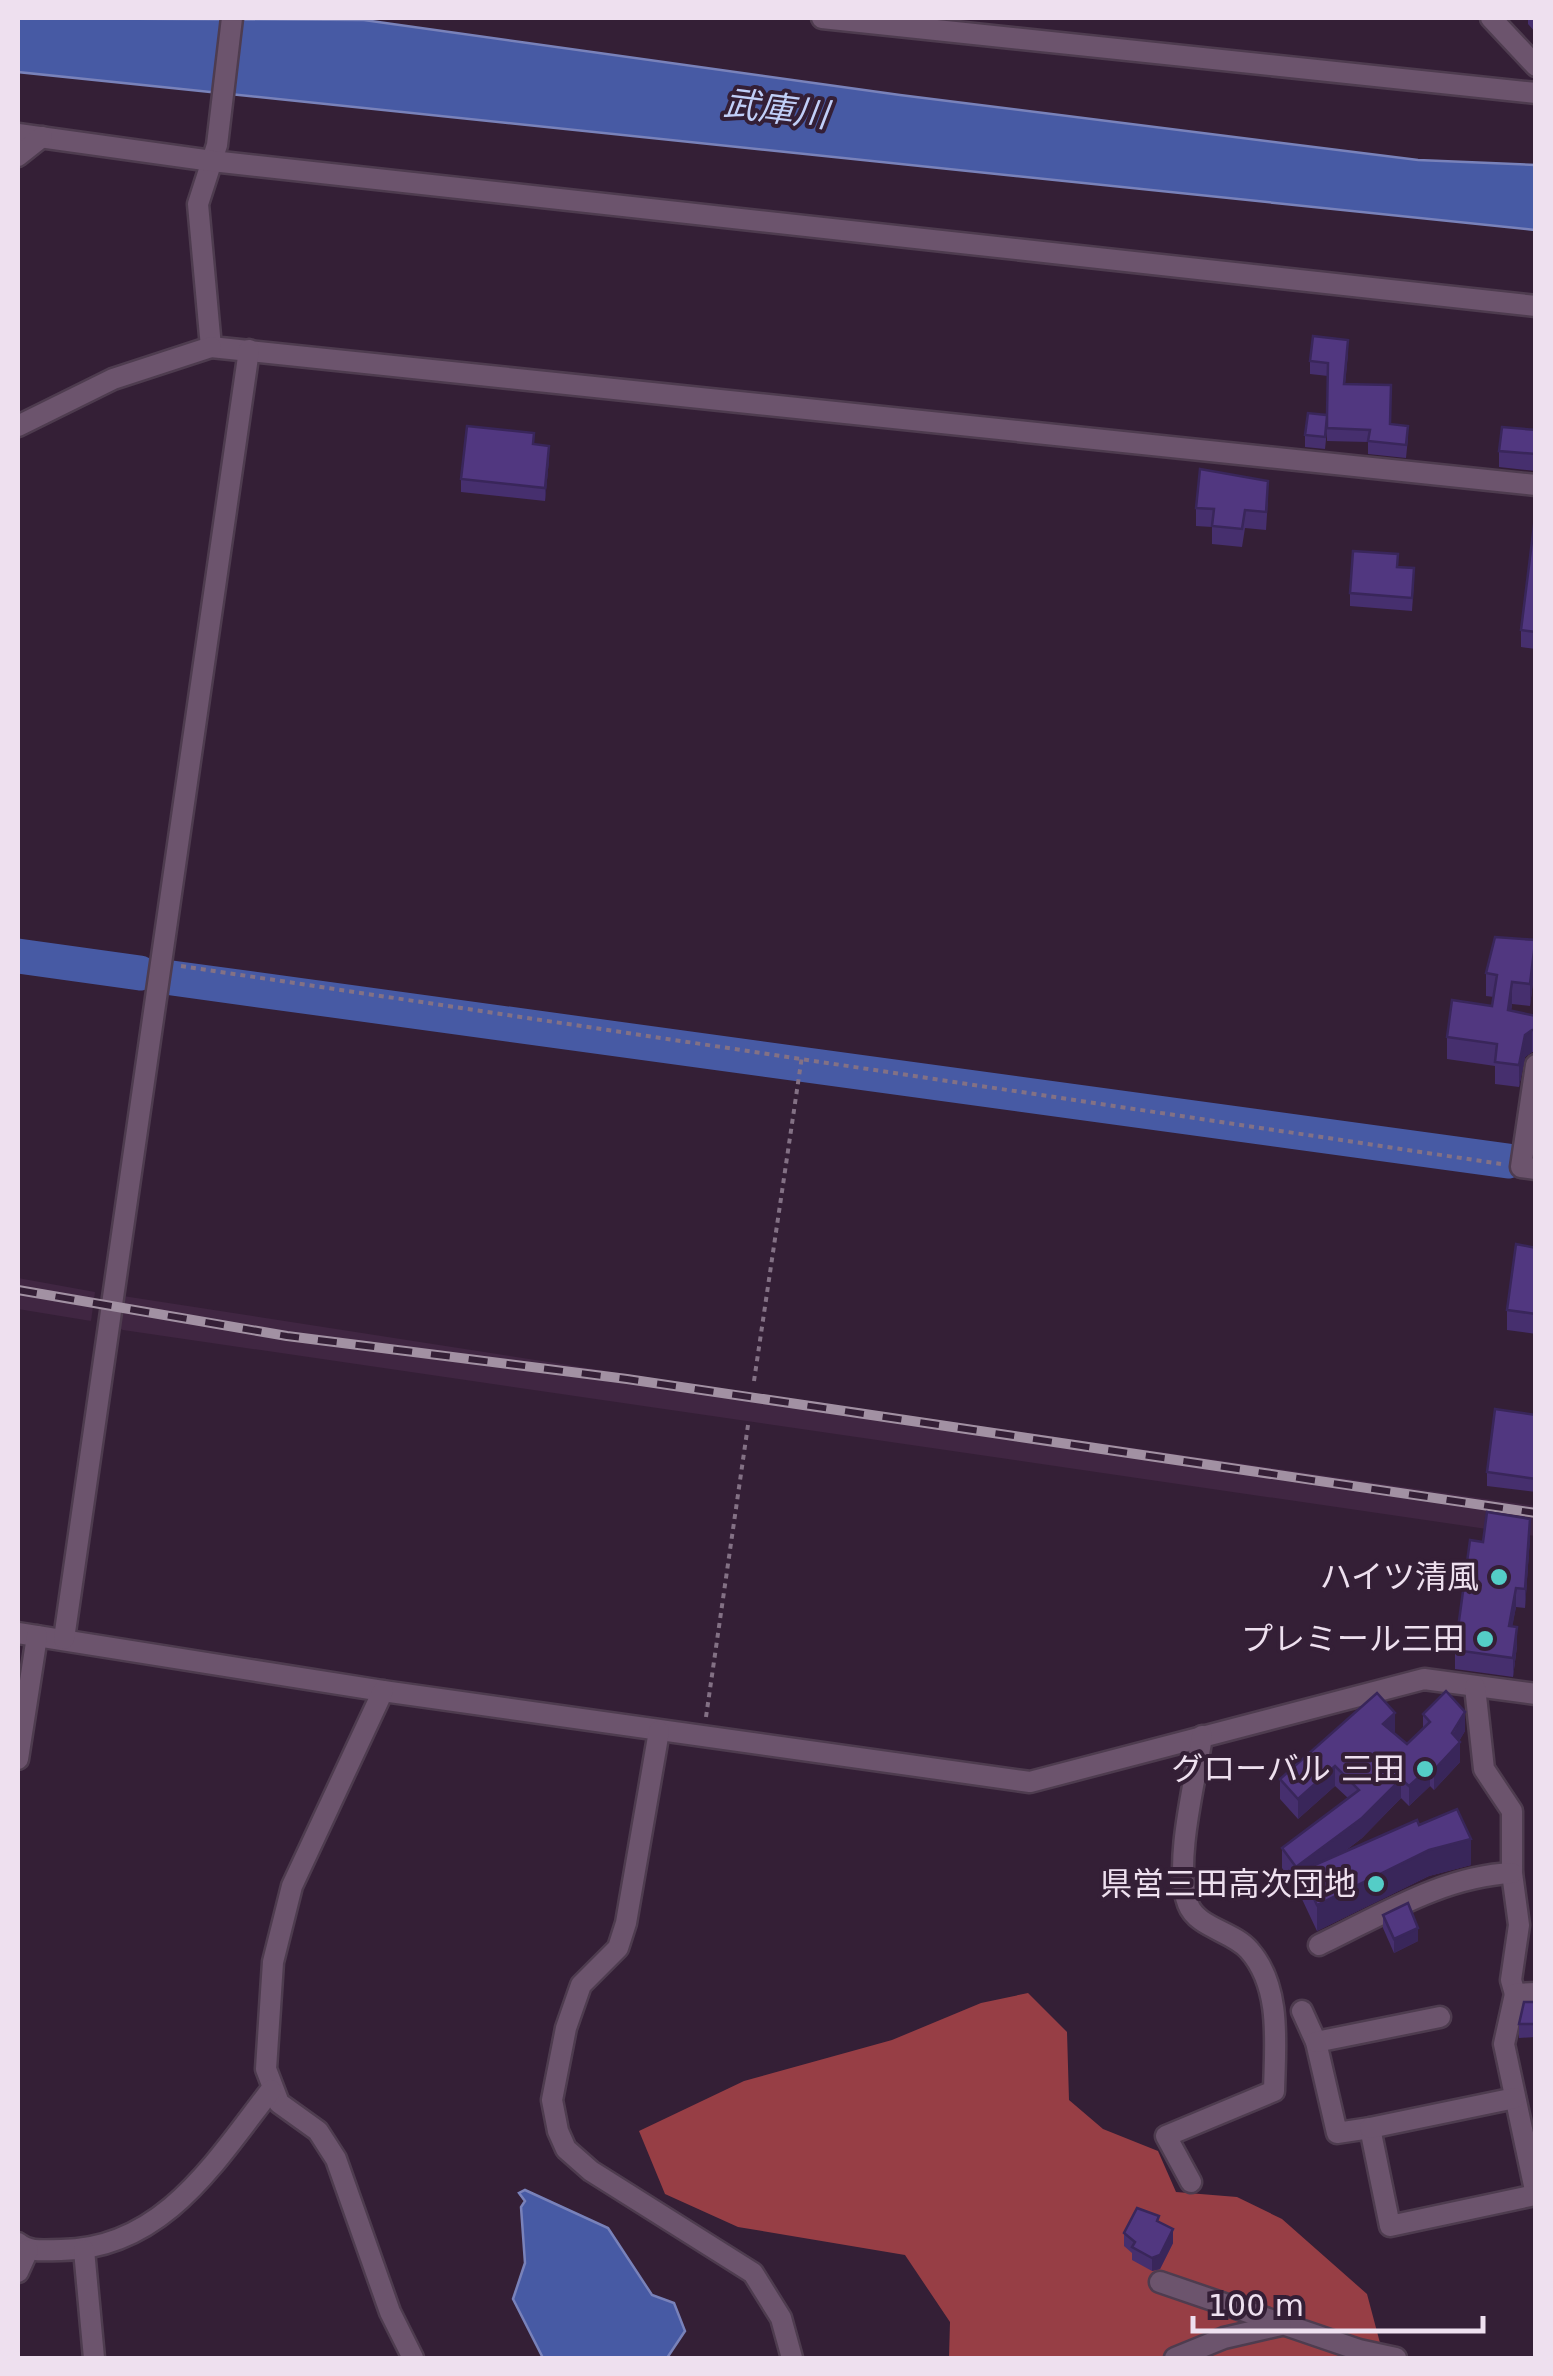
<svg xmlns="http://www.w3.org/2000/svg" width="1553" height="2376" font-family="'DejaVu Sans','Noto Sans JP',sans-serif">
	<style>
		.built { fill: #402642 }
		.forest { fill: #973e45 }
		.water { fill: #475aa4; stroke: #7982ba; stroke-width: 2.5 }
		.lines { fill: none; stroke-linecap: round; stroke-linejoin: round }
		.river { stroke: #475aa4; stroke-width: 35 }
		.minor-casing { stroke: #4e3c4f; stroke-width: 25 }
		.path { stroke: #837185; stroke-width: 4; stroke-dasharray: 5 5; stroke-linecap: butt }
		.minor { stroke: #6c546d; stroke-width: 20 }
		.rail-casing { stroke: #a291a3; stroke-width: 10 }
		.rail { stroke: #341f36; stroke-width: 6; stroke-dasharray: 19; stroke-linecap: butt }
		.wall { fill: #462f6e }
		.shaded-wall { fill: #39265a }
		.building { fill: #513780; stroke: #39265a; stroke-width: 2.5 }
		.poi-dot { fill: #54cdc7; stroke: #341f36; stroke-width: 4 }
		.labels { text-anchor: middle; stroke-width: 8; stroke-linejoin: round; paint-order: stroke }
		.poi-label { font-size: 32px; fill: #eee0ef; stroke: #341f36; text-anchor: end }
		.water-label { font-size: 35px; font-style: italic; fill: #c1cff8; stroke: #341f36 }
	</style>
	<rect width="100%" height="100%" fill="#341f36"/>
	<g class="built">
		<path d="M18 1278 95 1292 91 1321 18 1309Z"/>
		<path d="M123 1296 710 1387 1535 1506V1536L123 1330 118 1328Z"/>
	</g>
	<path class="forest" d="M1028 1993 1067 2032 1069 2100 1103 2129 1158 2151 1176 2192 1237 2197 1282 2219 1367 2294 1384 2358H949L950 2322 905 2255 738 2227 665 2194 639 2131 744 2081 892 2040 981 2003Z"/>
	<g class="water">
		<path d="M18 18 364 20 900 95 1418 160 1535 165V230L18 72Z"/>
		<path d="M525 2190 608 2228 652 2295 674 2303 685 2331 667 2358H543L513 2299 525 2263 521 2207 525 2201 519 2193Z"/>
	</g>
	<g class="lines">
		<g class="river">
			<path d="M18 956 140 973"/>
			<path d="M172 978 1508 1161"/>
		</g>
		<defs>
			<g id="minor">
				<path d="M232 18 217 145 198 204 211 347 1536 485"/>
				<path d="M822 18 1536 93"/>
				<path d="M1491 18 1536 66"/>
				<path d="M18 134 212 161 1536 306"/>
				<path d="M18 156 42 137"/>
				<path d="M18 426 113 379 211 347"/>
				<path d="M1536 1065 1521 1167 1536 1169"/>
				<path d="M18 1633 383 1691 1030 1782 1424 1679 1536 1694"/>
				<path d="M64 1639 249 350"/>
				<path d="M1475 1687 1484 1769 1512 1811V1873L1519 1925 1511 1980 1515 1994"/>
				<path d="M383 1691 292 1886 273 1962 266 2069 279 2103 318 2131 336 2159 390 2312 413 2358"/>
				<path d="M659 1731 626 1923 618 1948 581 1985 566 2028 552 2100 558 2131 566 2149 591 2171 753 2273 781 2318 792 2358"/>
				<path d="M18 1759 37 1636"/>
				<path d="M1319 1945C1380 1916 1443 1876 1512 1873"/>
				<path d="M1536 1993 1515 1994 1504 2044 1536 2195"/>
				<path d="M1302 2011 1316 2042 1337 2133 1370 2128 1390 2226 1535 2195"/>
				<path d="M1316 2042 1440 2017"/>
				<path d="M1370 2128 1515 2098"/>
				<path d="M1191 2182 1166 2136 1274 2091C1275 2045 1282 1987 1249 1950 1233 1931 1197 1928 1188 1904 1173 1864 1196 1778 1202 1736"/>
				<path d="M18 2243C30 2253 45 2250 61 2250 163 2249 215 2162 271 2090"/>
				<path d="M84 2250 94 2358"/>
				<path d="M18 2272 28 2250"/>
				<path d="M1160 2282 1359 2350 1396 2358"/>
				<path d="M1175 2358 1224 2338 1281 2325"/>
			</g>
		</defs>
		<use href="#minor" class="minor-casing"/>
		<g class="path">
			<path d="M181 966 1501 1164"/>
			<path d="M754 1381 802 1056"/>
			<path d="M706 1717 748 1425"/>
		</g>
		<use href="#minor" class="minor"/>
		<defs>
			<path id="rail" d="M18 1290 287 1336 627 1379 1536 1513"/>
		</defs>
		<use href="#rail" class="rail-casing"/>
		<use href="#rail" class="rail"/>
	</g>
	<g class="wall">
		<path d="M1528 18H1536V33L1528 24Z"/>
		<path d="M1348 353 1345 384 1408 438 1406 458 1368 454V442L1327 441V430L1325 449 1305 447V435L1327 415 1328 376 1310 374V361Z"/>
		<path d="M1536 430V471L1499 467V451Z"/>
		<path d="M534 444 549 459 545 501 461 492V479Z"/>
		<path d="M1268 499 1266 530 1245 528 1242 547 1212 544V527L1196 526V508Z"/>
		<path d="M1536 509V649L1521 647V630Z"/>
		<path d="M1398 567 1414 581 1412 611 1350 606V593Z"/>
		<path d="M1536 940V974H1534L1530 1006 1512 1004 1511 1011 1536 1016V1052H1532L1525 1057 1519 1087 1495 1084V1066L1447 1059V1037L1492 1006 1494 997 1486 996V973Z"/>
		<path d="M1536 1248V1334L1507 1330V1310Z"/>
		<path d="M1536 1415V1492L1487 1486V1472Z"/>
		<path d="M1530 1538 1525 1608 1516 1607 1512 1626 1517 1646 1513 1677 1455 1669V1650L1483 1542Z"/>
		<path d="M1423 1714 1465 1731 1459 1741 1460 1762 1434 1790 1430 1786 1409 1806 1401 1798 1362 1838 1341 1854 1419 1825 1471 1865 1429 1876 1317 1931 1301 1897V1883L1296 1887 1282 1868V1848L1348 1798 1335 1786 1298 1819 1280 1799V1779L1395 1733 1394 1734 1407 1744 1423 1728Z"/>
		<path d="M1383 1915 1418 1941 1394 1953 1383 1928Z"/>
		<path d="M1536 2002V2037L1519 2038V2024Z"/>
		<path d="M1159 2222 1173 2243 1160 2269 1152 2271 1132 2260V2253L1124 2246V2233Z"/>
	</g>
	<g class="shaded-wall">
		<path d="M549 446V459L545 501V488Z"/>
		<path d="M1534 951V974L1530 1006V984Z"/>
		<path d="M1512 982V1004L1508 1033V1010Z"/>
		<path d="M1532 1030V1052L1525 1057 1519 1087V1065L1525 1035Z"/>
		<path d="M1530 1519V1538L1525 1608V1589Z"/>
		<path d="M1516 1588V1607L1509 1645V1626Z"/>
		<path d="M1517 1627V1646L1513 1677V1658Z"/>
		<path d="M1465 1712V1731L1455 1748 1460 1742V1762L1434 1790V1770Z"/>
		<path d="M1395 1713V1733L1383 1744V1724Z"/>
		<path d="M1335 1766V1786L1298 1819V1799Z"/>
		<path d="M1430 1767V1786L1409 1806V1786Z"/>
		<path d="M1401 1779V1798L1362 1838 1306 1880 1301 1871V1883L1296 1887V1867Z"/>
		<path d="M1471 1839V1865L1429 1876 1317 1931V1905L1429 1850Z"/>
		<path d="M1418 1928V1941L1394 1953V1939Z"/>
		<path d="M1173 2229V2243L1160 2269 1152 2271V2258Z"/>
	</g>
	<g class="building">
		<path d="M1313 336 1348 340 1344 384 1391 385 1390 424 1408 426 1406 445 1368 441 1370 430 1327 428V416L1325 437 1305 435 1308 413 1327 415 1328 363 1310 361Z"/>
		<path d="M467 426 534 433 533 444 549 446 545 488 461 479Z"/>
		<path d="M1502 427 1536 430V454L1499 451Z"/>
		<path d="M1200 469 1268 481 1266 512 1245 510 1242 529 1212 526 1214 509 1196 508Z"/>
		<path d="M1536 509V632L1521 630Z"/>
		<path d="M1353 551 1398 554 1397 567 1414 568 1412 598 1350 593Z"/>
		<path d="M1495 937 1536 940V952L1534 951 1530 984 1512 982 1508 1010 1536 1016V1030H1532L1525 1035 1519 1065 1495 1062 1497 1044 1447 1037 1452 1000 1492 1006 1497 975 1486 973Z"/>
		<path d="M1516 1244 1536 1248V1314L1507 1310Z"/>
		<path d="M1495 1409 1536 1415V1479L1487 1472Z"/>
		<path d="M1487 1512 1530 1519 1525 1589 1516 1588 1509 1626 1517 1627 1513 1658 1455 1650 1470 1540 1483 1542Z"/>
		<path d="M1446 1691 1465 1712 1452 1733 1460 1742 1434 1770 1430 1767 1409 1786 1401 1779 1362 1818 1296 1867 1282 1848 1359 1790 1335 1766 1298 1799 1280 1779 1377 1693 1395 1713 1383 1724 1407 1744 1430 1722 1423 1714Z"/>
		<path d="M1457 1809 1471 1839 1429 1850 1317 1905 1301 1871 1417 1820 1419 1825Z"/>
		<path d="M1408 1903 1418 1928 1394 1939 1383 1915Z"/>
		<path d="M1524 2002H1536V2024H1519Z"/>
		<path d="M1137 2208 1159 2216 1157 2221 1173 2229 1160 2255 1152 2258 1132 2247 1135 2242 1124 2233Z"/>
	</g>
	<g class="poi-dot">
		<circle cx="1499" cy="1577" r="10"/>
		<circle cx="1485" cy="1639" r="10"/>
		<circle cx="1425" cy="1769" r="10"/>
		<circle cx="1376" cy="1884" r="10"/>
	</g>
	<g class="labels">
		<g class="poi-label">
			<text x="1479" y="1588">ハイツ清風</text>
			<text x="1465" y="1650">プレミール三田</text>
			<text x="1405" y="1780">グローバル 三田</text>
			<text x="1356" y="1895">県営三田高次団地</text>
		</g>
		<g class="water-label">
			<text transform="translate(776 109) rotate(7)" y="12">武庫川</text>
		</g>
	</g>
	<rect width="1553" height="2376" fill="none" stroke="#eee0ef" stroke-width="40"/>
	<path d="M1193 2316v15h290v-15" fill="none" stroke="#eee0ef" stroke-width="5"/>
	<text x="1208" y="2316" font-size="30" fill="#eee0ef" stroke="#341f36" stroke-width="8" paint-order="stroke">100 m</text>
</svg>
